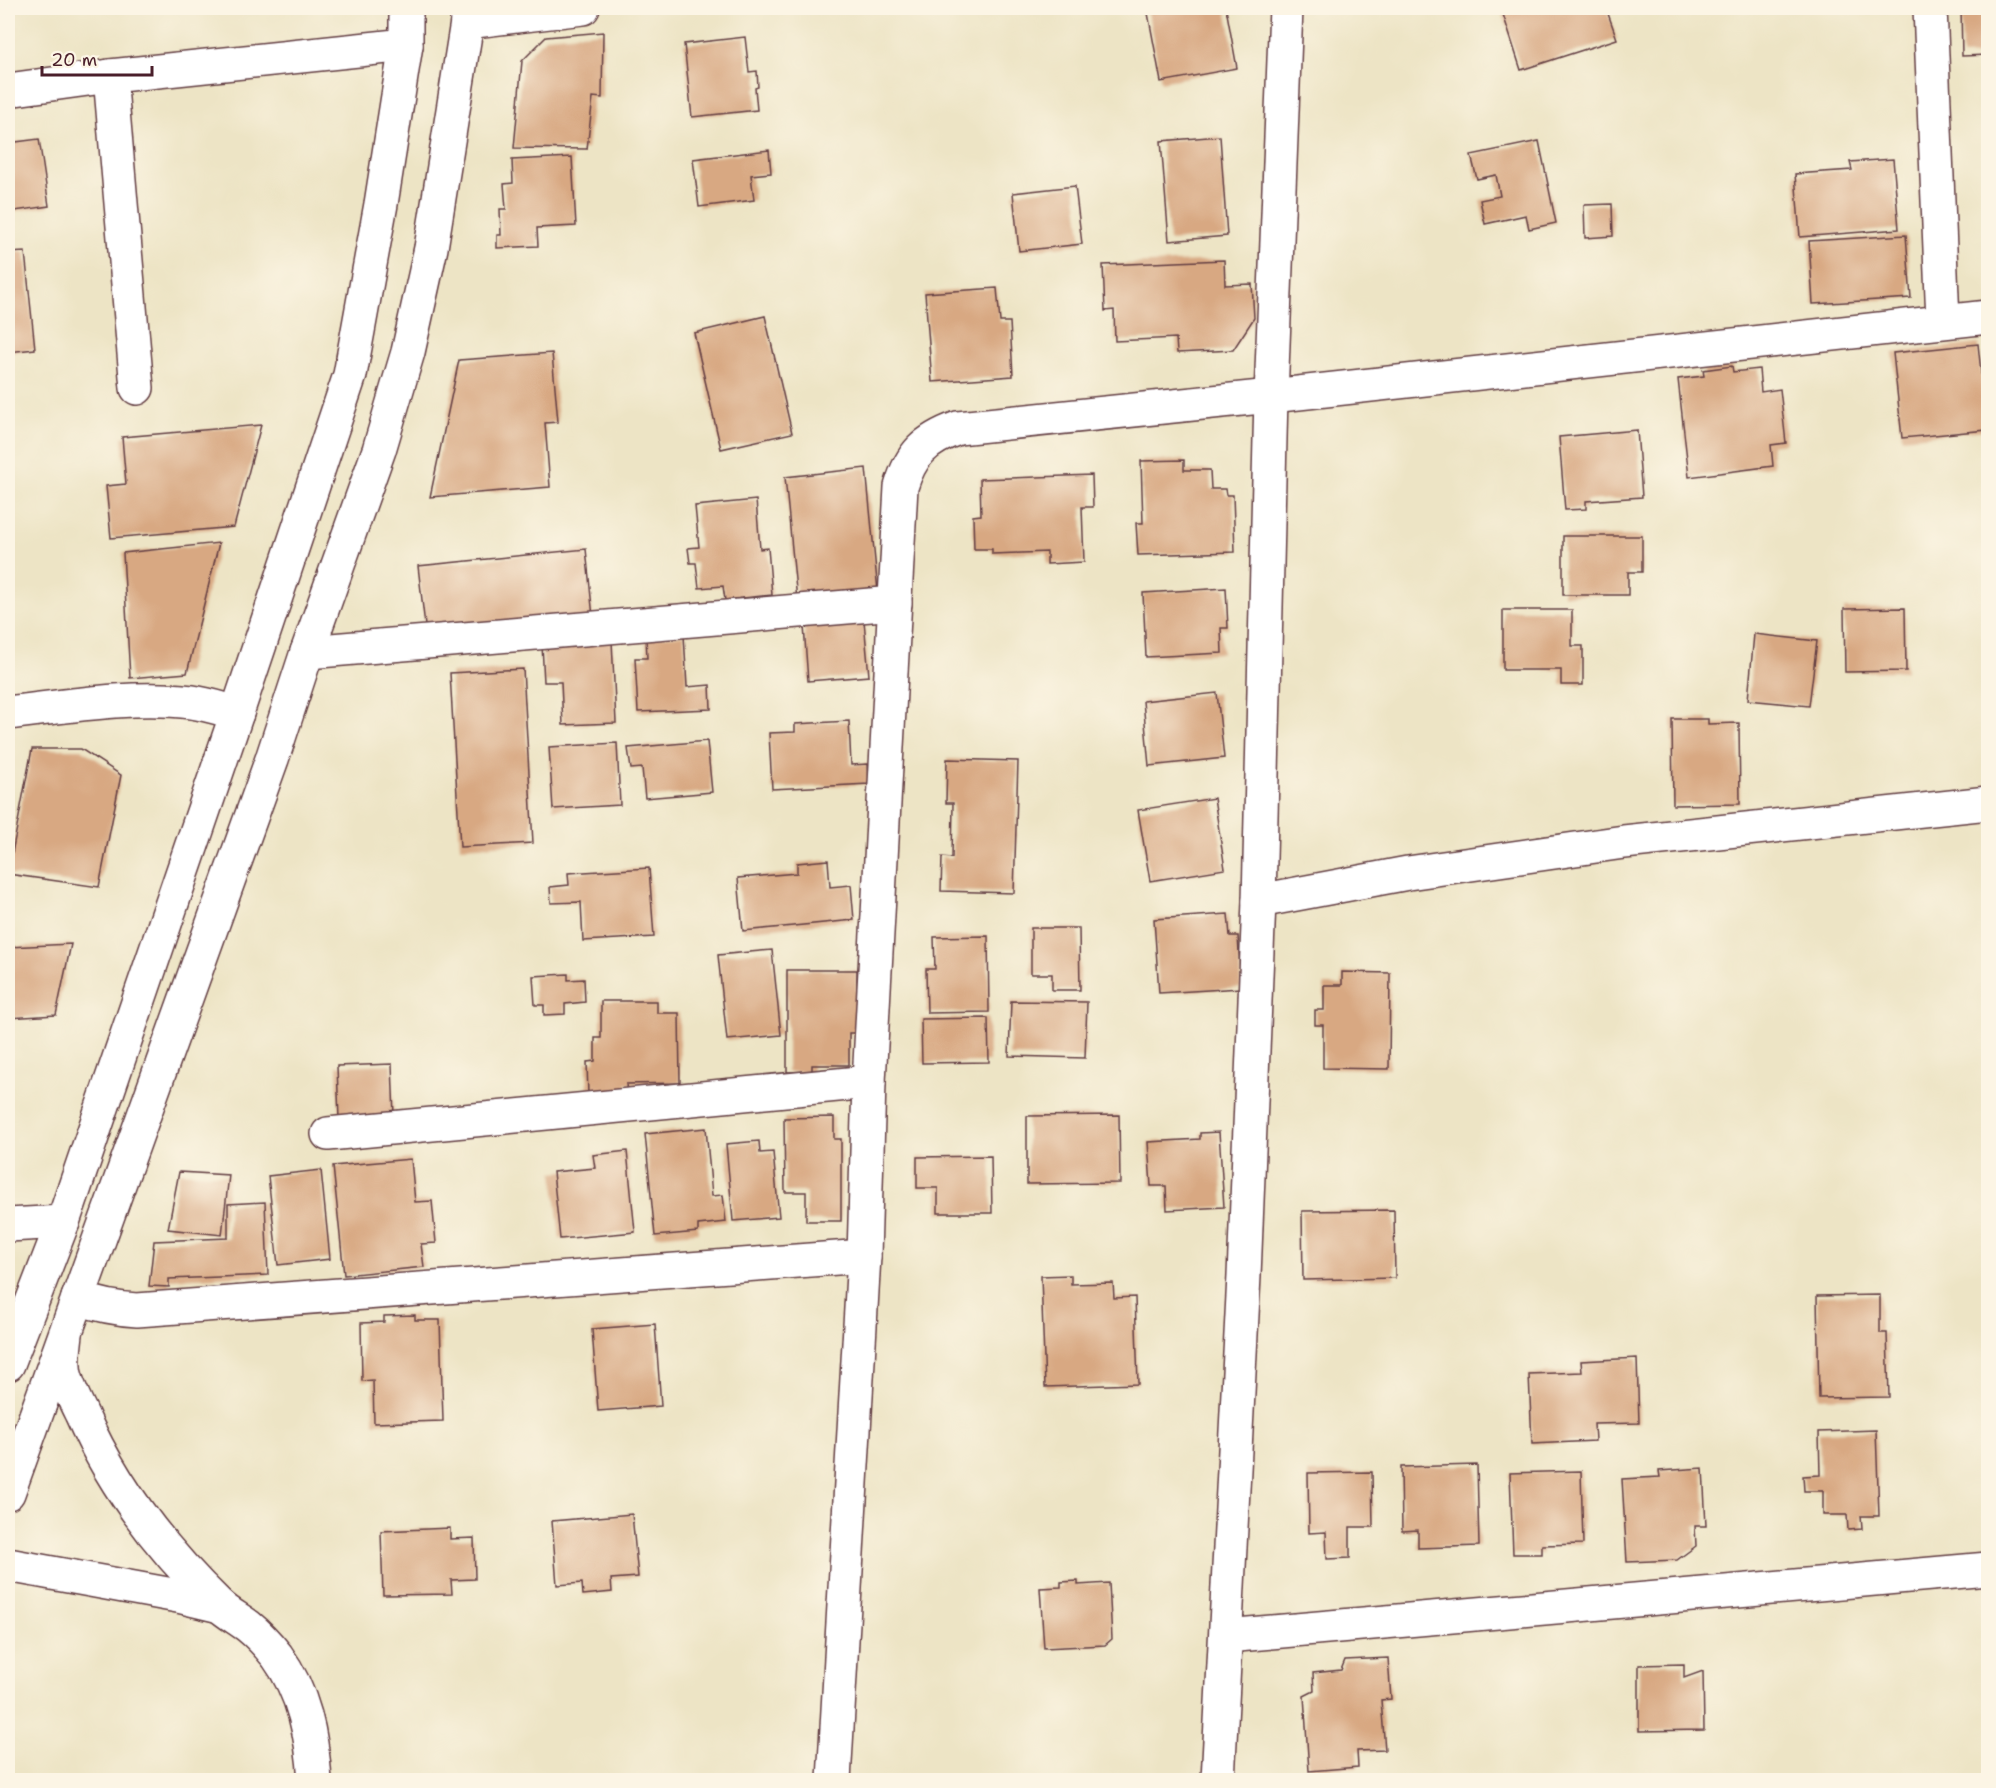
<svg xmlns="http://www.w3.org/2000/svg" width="1996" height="1788" font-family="'Shantell Sans',sans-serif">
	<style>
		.building { fill: #d8a882 }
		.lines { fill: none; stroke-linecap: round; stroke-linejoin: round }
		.minor-casing { stroke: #623d42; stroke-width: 36 }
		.secondary-casing { stroke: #623d42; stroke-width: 36 }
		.minor { stroke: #fff; stroke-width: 33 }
		.secondary { stroke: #fff; stroke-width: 33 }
	</style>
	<rect width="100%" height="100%" fill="#fcf5e5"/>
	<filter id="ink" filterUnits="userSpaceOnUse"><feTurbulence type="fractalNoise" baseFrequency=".0167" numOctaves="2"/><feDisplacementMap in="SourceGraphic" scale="12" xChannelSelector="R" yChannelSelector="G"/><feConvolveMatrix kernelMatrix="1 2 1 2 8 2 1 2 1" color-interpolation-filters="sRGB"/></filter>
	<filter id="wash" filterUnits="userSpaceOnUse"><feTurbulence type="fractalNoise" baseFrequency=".008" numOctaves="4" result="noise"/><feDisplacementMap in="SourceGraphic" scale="24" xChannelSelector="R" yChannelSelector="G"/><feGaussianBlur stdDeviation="1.35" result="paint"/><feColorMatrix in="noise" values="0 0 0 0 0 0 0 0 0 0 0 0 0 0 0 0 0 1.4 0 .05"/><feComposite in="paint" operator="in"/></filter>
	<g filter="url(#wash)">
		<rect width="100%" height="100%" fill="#ede4c5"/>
		<g id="blocks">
			<g class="building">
				<path d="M1147 8H1226L1237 68 1161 82Z"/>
				<path d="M1501 8H1606L1617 39 1521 70Z"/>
				<path d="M1961 8H1988V55L1962 56Z"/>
				<path d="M603 32 602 98 593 97 587 149 514 148 522 61 546 37Z"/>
				<path d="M745 37 749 72 757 71 758 87 755 88 757 110 692 117 684 44Z"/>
				<path d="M1220 136 1227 236 1169 241 1161 141Z"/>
				<path d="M39 139 49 206 8 212V143Z"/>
				<path d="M1539 141 1556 223 1529 229 1526 215 1485 224 1480 200 1500 196 1496 175 1477 179 1471 155Z"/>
				<path d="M769 150 771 173 751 175 754 200 699 207 693 159Z"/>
				<path d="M572 157 576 226 537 228 538 246 497 248V235H501L500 209H506L504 184 513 183 512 160Z"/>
				<path d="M1893 159 1899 229 1800 237 1795 174 1852 170 1850 162Z"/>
				<path d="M1075 186 1082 244 1019 251 1013 193Z"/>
				<path d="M1612 204 1613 236 1585 238 1584 205Z"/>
				<path d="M1906 235 1911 298 1813 304 1809 241Z"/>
				<path d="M25 252 35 349 8 352V253Z"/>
				<path d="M1224 260 1225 285 1252 284 1254 318 1233 350 1177 353 1176 338 1115 341 1114 310 1105 311 1103 265Z"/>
				<path d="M997 288 1000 322H1010L1013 376 932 382 925 293Z"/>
				<path d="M765 316 792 433 721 449 694 333Z"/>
				<path d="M1978 344 1987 430 1902 438 1893 353Z"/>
				<path d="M552 353 558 422 545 423 550 487 430 497 459 360Z"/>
				<path d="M1732 366 1733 372 1759 369 1761 392 1780 389 1786 443 1771 445 1773 466 1689 477 1678 379 1704 376 1703 370Z"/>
				<path d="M261 425 234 527 111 538 106 486 126 484 122 437Z"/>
				<path d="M1637 430 1642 497 1586 501V509L1565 510 1559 437Z"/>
				<path d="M1184 460V470H1210L1211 489H1225L1226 495H1233L1235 552 1138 555 1136 523H1143L1141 461Z"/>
				<path d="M866 468 878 592 797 600 785 477Z"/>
				<path d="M1092 475 1093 507H1082L1084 562 1047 564V552L992 554V549H974L973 516 981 515 980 479Z"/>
				<path d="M756 500 760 549 768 548 772 595 725 600 723 586 699 588 696 563H690L688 548 699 547 695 506Z"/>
				<path d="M1563 536H1642V572H1628V595H1563Z"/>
				<path d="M219 543 187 673 130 678 123 553Z"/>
				<path d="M586 549 593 617 426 634 418 566Z"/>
				<path d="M1226 588 1228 628H1221L1222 653 1146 657 1143 593Z"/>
				<path d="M1905 608 1906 671 1845 672 1844 609Z"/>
				<path d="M1503 610H1572V646H1583V685H1561V670H1503Z"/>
				<path d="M864 621 869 676 808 681 804 626Z"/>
				<path d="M1754 634 1817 641 1809 706 1748 700Z"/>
				<path d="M684 635 687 687 710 685 711 709 638 712 635 658H647L646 637Z"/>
				<path d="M612 641 616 723 563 725 561 682H544L542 645Z"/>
				<path d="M523 669 533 843 460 847 450 673Z"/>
				<path d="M1217 693 1224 758 1149 766 1143 701Z"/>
				<path d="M1672 719H1708V724L1739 723 1740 804 1673 805Z"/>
				<path d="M849 721 851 765 868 764 869 784 772 789 769 733 795 732V724Z"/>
				<path d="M707 741 712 792 645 798 642 768 631 769 628 748Z"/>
				<path d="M617 743 620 805 553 809 549 747Z"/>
				<path d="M32 749H81L121 775 99 887 8 874Z"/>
				<path d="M947 759 1018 761 1014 893 941 891 942 857 952 858 953 803H946Z"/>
				<path d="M1214 798 1225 869 1150 881 1138 810Z"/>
				<path d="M828 860 830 887 851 885 854 920 743 931 738 878 797 873V863Z"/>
				<path d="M649 868 654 937 583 941 581 902 551 903 550 887 569 885 568 873Z"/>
				<path d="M1228 914 1230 936H1238L1241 988 1159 993 1154 919Z"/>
				<path d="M1031 928H1079L1080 990H1052V974H1031Z"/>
				<path d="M988 936 989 1012 927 1013 926 969H935L934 937Z"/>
				<path d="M71 944 56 1015 8 1018V947Z"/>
				<path d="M772 950 781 1035 727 1040 718 955Z"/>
				<path d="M787 970H857V1009L865 1033H849V1065H812V1072H787Z"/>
				<path d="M1342 972 1390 973 1389 1069 1323 1068V1025H1315V1010H1324V985H1342Z"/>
				<path d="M568 974V980L584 979 585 1002 565 1004V1014L544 1015V1005H535L533 976Z"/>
				<path d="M601 1001H657V1013H679L680 1083 626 1084 627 1095H588L587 1062 595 1061V1038H601Z"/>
				<path d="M1011 1001 1087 1002 1085 1058 1009 1056Z"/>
				<path d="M988 1018 989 1062 922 1063 921 1019Z"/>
				<path d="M392 1064 394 1117 339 1119 337 1066Z"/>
				<path d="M1119 1115 1120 1183 1027 1184V1116Z"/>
				<path d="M834 1117V1139H841V1221H806V1192H785L784 1118Z"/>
				<path d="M706 1128 712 1196 723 1195 726 1222 698 1225V1232L655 1236 645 1134Z"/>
				<path d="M1219 1132 1224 1207 1167 1210 1166 1186H1151L1148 1142 1200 1139V1133Z"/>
				<path d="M759 1141 760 1153 773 1152 779 1217 733 1221 726 1144Z"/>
				<path d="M627 1151 635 1232 560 1239 553 1172 595 1168 593 1155Z"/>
				<path d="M991 1156 992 1213H938V1188H917V1157Z"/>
				<path d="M411 1159 415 1202 432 1201 436 1243 421 1244 424 1267 344 1275 333 1166Z"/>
				<path d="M321 1170 330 1259 278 1265 268 1176Z"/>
				<path d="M179 1172 229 1175 222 1235 168 1229Z"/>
				<path d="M265 1202 268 1275 169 1279V1287L149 1286 154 1241 228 1238V1204Z"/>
				<path d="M1394 1210 1395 1278 1303 1280 1302 1211Z"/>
				<path d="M1071 1275V1284L1113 1283 1114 1298 1135 1297 1138 1384 1045 1387 1041 1276Z"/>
				<path d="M1880 1295V1333H1887L1889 1397 1819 1398 1817 1296Z"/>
				<path d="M415 1315V1320H440L443 1421 374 1423 373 1380 362 1381 361 1323 384 1322V1316Z"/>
				<path d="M655 1324 661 1406 598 1411 592 1329Z"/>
				<path d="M1637 1358 1639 1423 1594 1424 1595 1441 1532 1444 1529 1374 1582 1372 1581 1361Z"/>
				<path d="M1876 1430 1879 1516H1861L1862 1529 1848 1530 1847 1515H1823V1491H1804L1803 1476 1820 1475 1819 1432Z"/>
				<path d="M1477 1465 1479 1546 1418 1548V1530L1402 1531 1401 1467Z"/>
				<path d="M1703 1468 1706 1526H1695L1696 1546 1677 1560 1627 1562 1622 1479 1660 1477 1659 1471Z"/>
				<path d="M1581 1471 1583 1544 1542 1545V1554H1513L1510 1473Z"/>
				<path d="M1372 1472 1373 1527H1350V1558L1327 1559 1326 1532 1309 1533 1308 1473Z"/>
				<path d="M632 1514 638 1577 611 1579 612 1592 583 1595 582 1583 557 1585 552 1521Z"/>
				<path d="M450 1528V1539L474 1538 475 1579 451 1580 452 1594 383 1595 381 1531Z"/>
				<path d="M1078 1581V1585L1109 1583 1112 1639 1105 1645 1044 1648 1040 1588 1061 1587V1582Z"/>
				<path d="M1388 1658 1391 1699 1381 1700 1385 1750 1357 1751 1358 1767 1309 1771 1304 1696 1314 1691 1313 1673 1341 1670 1345 1660Z"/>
				<path d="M1684 1664V1678L1703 1671 1704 1730 1639 1731V1665Z"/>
			</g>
		</g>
	</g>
	<g filter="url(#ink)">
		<use href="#blocks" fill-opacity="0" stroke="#623d42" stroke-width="1.5"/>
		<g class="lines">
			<defs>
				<g id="minor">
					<path d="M1930 8 1943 321"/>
					<path d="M467 22 583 8"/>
					<path d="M110 76 137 388"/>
					<path d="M8 90 110 76 406 45"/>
					<path d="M307 652 895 603"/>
					<path d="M8 713C68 706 131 695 192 702 207 704 222 709 237 713"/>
					<path d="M1259 901 1408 873 1624 842 1988 803"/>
					<path d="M328 1134 869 1082"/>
					<path d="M8 1225 63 1222"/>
					<path d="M78 1298C98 1305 116 1309 137 1310L864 1256"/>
					<path d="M66 1334C65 1344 63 1356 64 1366 64 1379 75 1401 81 1413 113 1486 161 1549 219 1605 227 1613 239 1619 248 1626 258 1634 269 1646 277 1656 304 1693 312 1736 315 1780"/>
					<path d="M8 1565 178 1596 220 1606"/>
					<path d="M1226 1636 1988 1569"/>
					<path d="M834 1780 864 1256 869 1082 901 487C911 454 925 440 958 428L1271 396 1988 317"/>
					<path d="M1218 1780 1244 1276 1259 901 1271 396 1286 8"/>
				</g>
				<g id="secondary">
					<path d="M8 1364 63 1222 237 713 350 375 381 204 406 45V8"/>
					<path d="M8 1493 272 759 307 652 379 450 408 352 431 248 467 22V8"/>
				</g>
			</defs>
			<use href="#minor" class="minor-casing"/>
			<use href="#secondary" class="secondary-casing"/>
			<use href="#minor" class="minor"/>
			<use href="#secondary" class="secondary"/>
		</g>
	</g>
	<rect width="1996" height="1788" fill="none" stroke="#fcf5e5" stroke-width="30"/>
	<path d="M42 66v9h110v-9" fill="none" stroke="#4a1f2b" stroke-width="3"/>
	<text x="51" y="66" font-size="18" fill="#4a1f2b" stroke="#fcf5e5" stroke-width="4.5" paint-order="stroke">20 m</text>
</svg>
